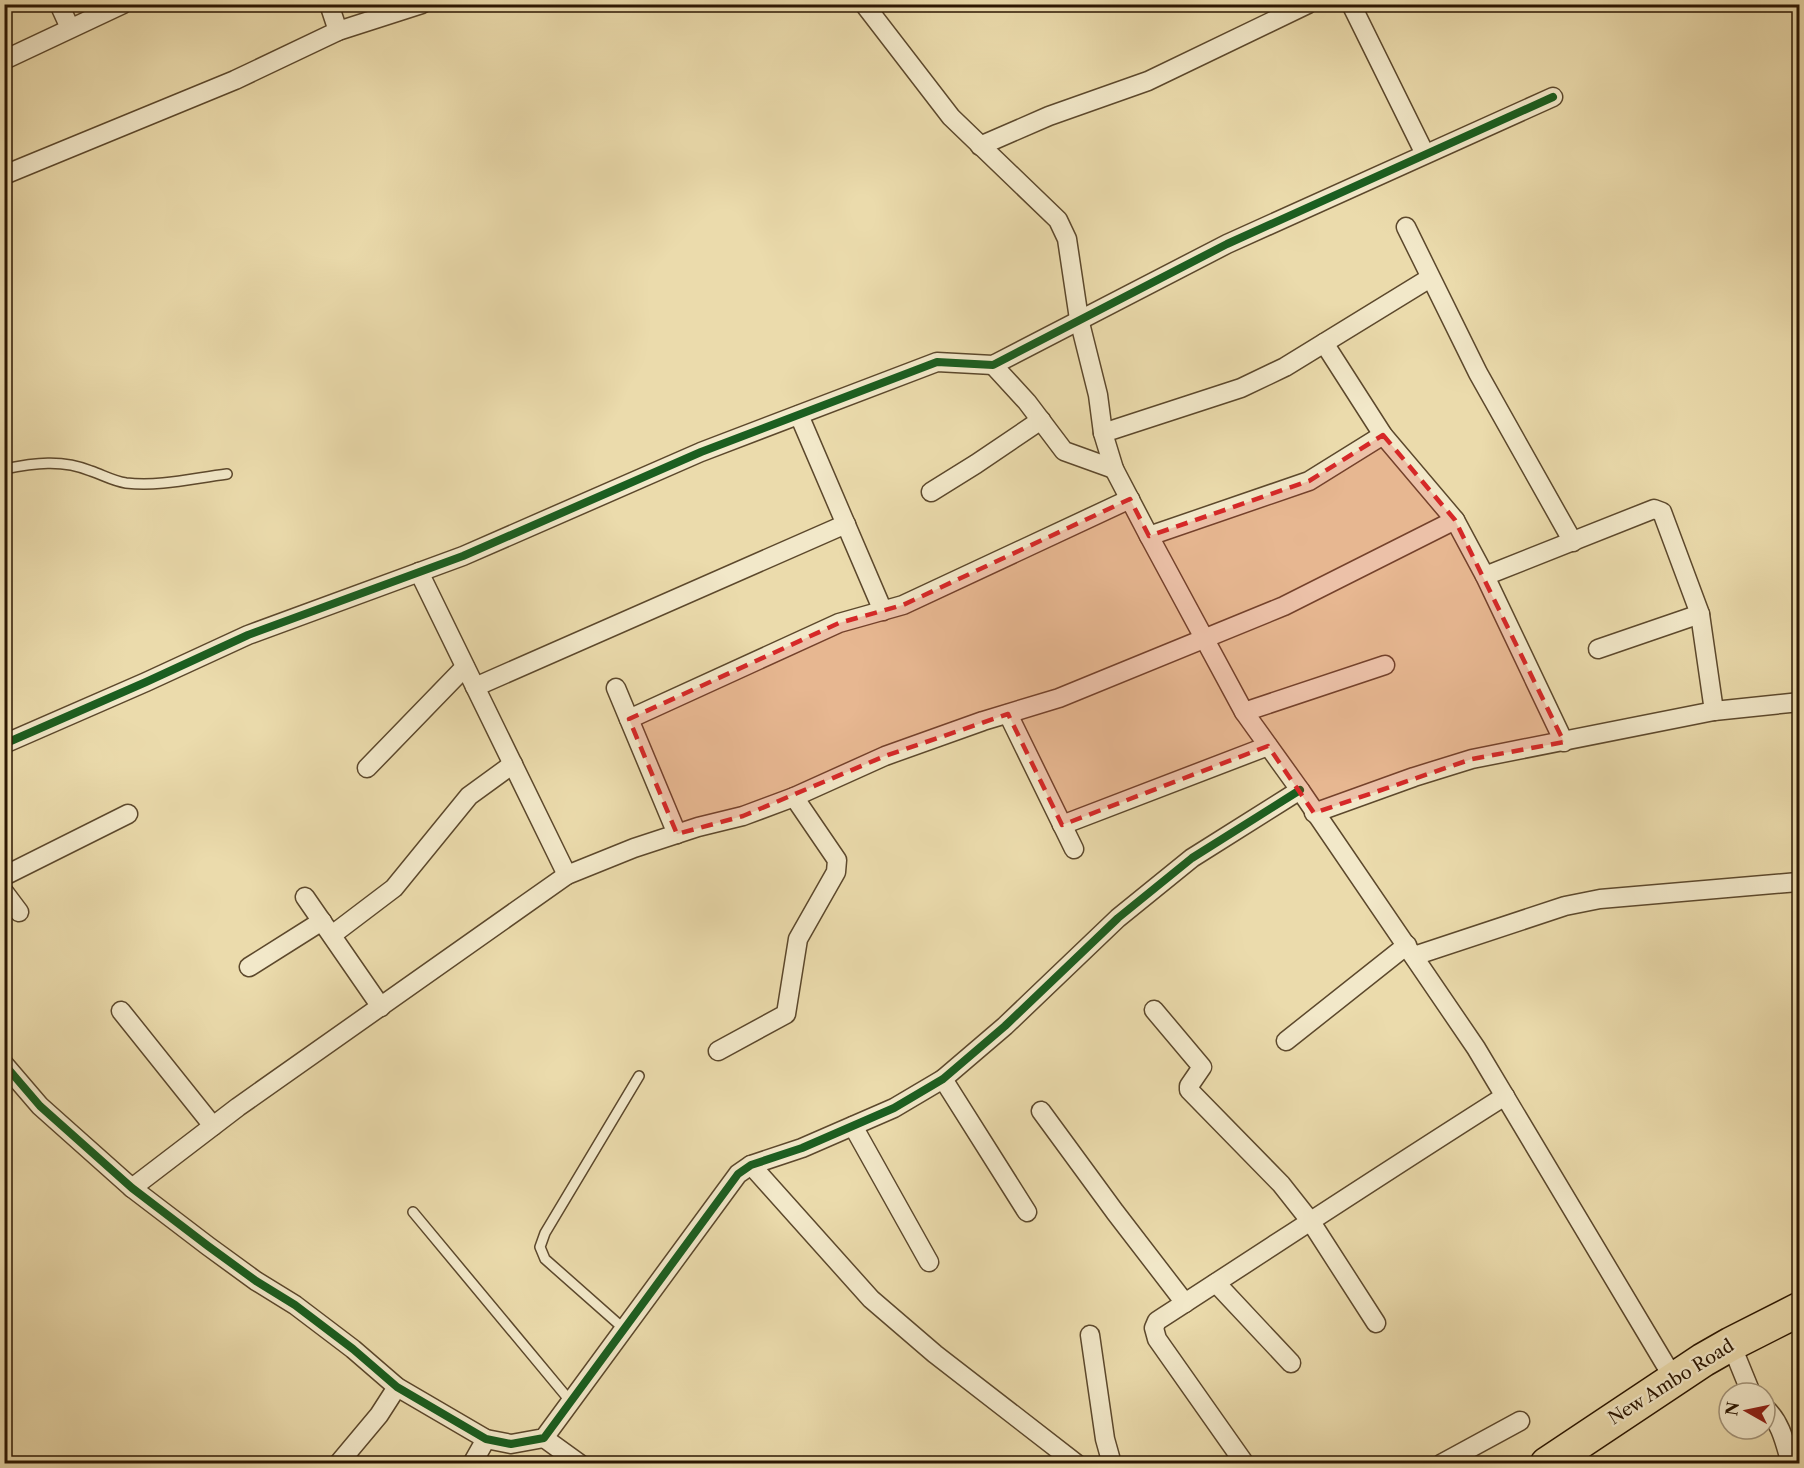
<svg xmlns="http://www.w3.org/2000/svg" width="1804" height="1468" font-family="'Libre Caslon Text',serif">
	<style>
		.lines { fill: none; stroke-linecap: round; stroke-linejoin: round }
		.lane-casing { stroke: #5c482c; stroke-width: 12 }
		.street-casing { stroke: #5c482c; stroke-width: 21 }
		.highway-casing { stroke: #2c1702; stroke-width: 36 }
		.lane { stroke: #f2e8c9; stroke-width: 9 }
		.street { stroke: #f2e8c9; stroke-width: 18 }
		.highway { stroke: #ebdbac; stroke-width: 33 }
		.cycleway-casing { stroke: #f2e8c9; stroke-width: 11 }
		.cycleway { stroke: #1b5e20; stroke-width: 8 }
		.marked { fill: #d62828; fill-opacity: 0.2; stroke: #d62828; stroke-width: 4.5; stroke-dasharray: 12 8; stroke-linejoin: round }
		.labels { text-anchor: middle; stroke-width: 4.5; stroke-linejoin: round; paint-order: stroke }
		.street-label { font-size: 18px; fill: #2c1702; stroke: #f2e8c9 }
	</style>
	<rect width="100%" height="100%" fill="#ebdbac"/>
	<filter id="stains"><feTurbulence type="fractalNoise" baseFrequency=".00333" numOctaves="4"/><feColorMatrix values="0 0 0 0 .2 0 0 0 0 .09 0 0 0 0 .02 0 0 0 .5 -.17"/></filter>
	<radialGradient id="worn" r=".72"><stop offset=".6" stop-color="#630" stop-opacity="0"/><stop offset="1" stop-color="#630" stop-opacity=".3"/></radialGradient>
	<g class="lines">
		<defs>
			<g id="lane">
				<path d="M4 469C34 463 62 459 91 471 103 475 113 481 126 483 160 487 194 478 227 474"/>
				<path d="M413 1212 571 1402"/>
				<path d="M623 1328 545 1259 540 1247 545 1233 639 1076"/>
			</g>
			<g id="street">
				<path d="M59 4 70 28"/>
				<path d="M329 4 338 31"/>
				<path d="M864 4 951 117 1058 220 1067 239 1079 319 1098 395 1103 433 1114 469 1149 536 1244 712 1300 790 1476 1048 1674 1379"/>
				<path d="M1351 4 1425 154"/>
				<path d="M4 60 123 4"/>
				<path d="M980 146 1049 116 1148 81 1308 4"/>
				<path d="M4 175 235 80 338 31 422 4"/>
				<path d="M1406 227 1478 373 1573 542"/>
				<path d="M1324 343 1383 435 1455 520 1485 576 1564 742"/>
				<path d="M993 365 1027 402 1064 451 1114 469"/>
				<path d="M799 415 883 611"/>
				<path d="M1103 433 1241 388 1285 367 1430 278"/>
				<path d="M931 492 976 464 1041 420"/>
				<path d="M1149 536 1309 481 1383 435"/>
				<path d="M419 572 567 875"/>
				<path d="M1485 576 1654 509 1662 512 1700 614 1714 711"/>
				<path d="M1598 649 1700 614"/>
				<path d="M475 687 846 524"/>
				<path d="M616 688 677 834"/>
				<path d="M1244 712 1385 665"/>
				<path d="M1008 714 1074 849"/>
				<path d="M629 719 839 623 903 605 1130 499"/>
				<path d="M4 744 146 682 248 635 463 556 701 452 937 362 993 365 1227 244 1553 97"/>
				<path d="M367 768 465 667"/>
				<path d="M1314 813 1414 777 1472 759 1714 711 1800 702"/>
				<path d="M1062 825 1268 746"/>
				<path d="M4 876 128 814"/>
				<path d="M4 892 19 912"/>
				<path d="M305 897 381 1007"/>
				<path d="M332 935 394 888 469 796 513 764"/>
				<path d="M1414 956 1565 906 1600 899 1798 882"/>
				<path d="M249 967 322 921"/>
				<path d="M1154 1010 1202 1067 1189 1086V1090L1281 1184 1311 1222 1376 1323"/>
				<path d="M121 1011 213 1126"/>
				<path d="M1286 1041 1407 945"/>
				<path d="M718 1051 786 1014 798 939 836 872 837 860 794 797"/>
				<path d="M4 1064 40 1106 132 1188 208 1246 256 1281 295 1305 353 1349 397 1387 486 1439 511 1444 544 1438 738 1174 751 1165 802 1148 894 1108 943 1079 1005 1026 1118 918 1192 858 1300 790"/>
				<path d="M943 1079 1027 1212"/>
				<path d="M1041 1111 1115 1212 1185 1303"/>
				<path d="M853 1126 929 1262"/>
				<path d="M751 1165 871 1299 935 1354 1077 1464"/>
				<path d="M132 1188 238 1107 567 875 634 848 698 827 743 816 794 797 885 756 983 721 1059 698 1284 606 1455 520"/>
				<path d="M1216 1283 1291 1363"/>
				<path d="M1090 1335 1105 1439 1112 1464"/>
				<path d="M1731 1344 1751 1393"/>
				<path d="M1765 1408C1781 1422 1785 1443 1791 1464"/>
				<path d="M544 1438 580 1464"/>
				<path d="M338 1464 379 1415 397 1387"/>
				<path d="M472 1464 486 1439"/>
				<path d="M1245 1464 1157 1339 1154 1328 1157 1321C1273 1246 1388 1170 1505 1096"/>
				<path d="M1441 1464 1520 1421"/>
			</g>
			<path id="highway" d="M1547 1464 1703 1360 1731 1344 1800 1309"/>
		</defs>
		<use href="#lane" class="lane-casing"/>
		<use href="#street" class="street-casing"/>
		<use href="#highway" class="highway-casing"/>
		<use href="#lane" class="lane"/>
		<use href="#street" class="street"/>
		<use href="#highway" class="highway"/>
		<defs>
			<g id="cycleway">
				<path d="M4 744 146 682 248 635 463 556 701 452 937 362 993 365 1227 244 1553 97"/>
				<path d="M4 1064 40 1106 132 1188 208 1246 256 1281 295 1305 353 1349 397 1387 486 1439 511 1444 544 1438 738 1174 751 1165 802 1148 894 1108 943 1079 1005 1026 1118 918 1192 858 1300 790"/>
			</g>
		</defs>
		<use href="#cycleway" class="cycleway-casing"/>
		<use href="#cycleway" class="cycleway"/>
	</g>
	<path class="marked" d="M1383 435 1455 520 1564 742 1472 759 1314 813 1268 746 1062 825 1008 714 885 756 743 816 677 834 629 719 839 623 903 605 1130 499 1149 536 1309 481Z"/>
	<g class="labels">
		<g class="street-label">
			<text transform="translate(1671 1382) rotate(-32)" y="6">New Ambo Road</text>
		</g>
	</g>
	<rect width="1804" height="1468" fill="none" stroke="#ebdbac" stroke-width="24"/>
	<rect x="6" y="6" width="1792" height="1456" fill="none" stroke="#2c1702" stroke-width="3"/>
	<rect x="12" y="12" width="1780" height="1444" fill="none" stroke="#2c1702" stroke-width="1.5"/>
	<g transform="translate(1747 1411) rotate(279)"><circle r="28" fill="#f2e8c9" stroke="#a39479" stroke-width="1.5"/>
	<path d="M0-4.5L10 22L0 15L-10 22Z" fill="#8f2418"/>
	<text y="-9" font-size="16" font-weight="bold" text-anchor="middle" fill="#2c1702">N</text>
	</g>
	<rect width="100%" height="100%" filter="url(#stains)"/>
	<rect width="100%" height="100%" fill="url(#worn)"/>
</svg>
